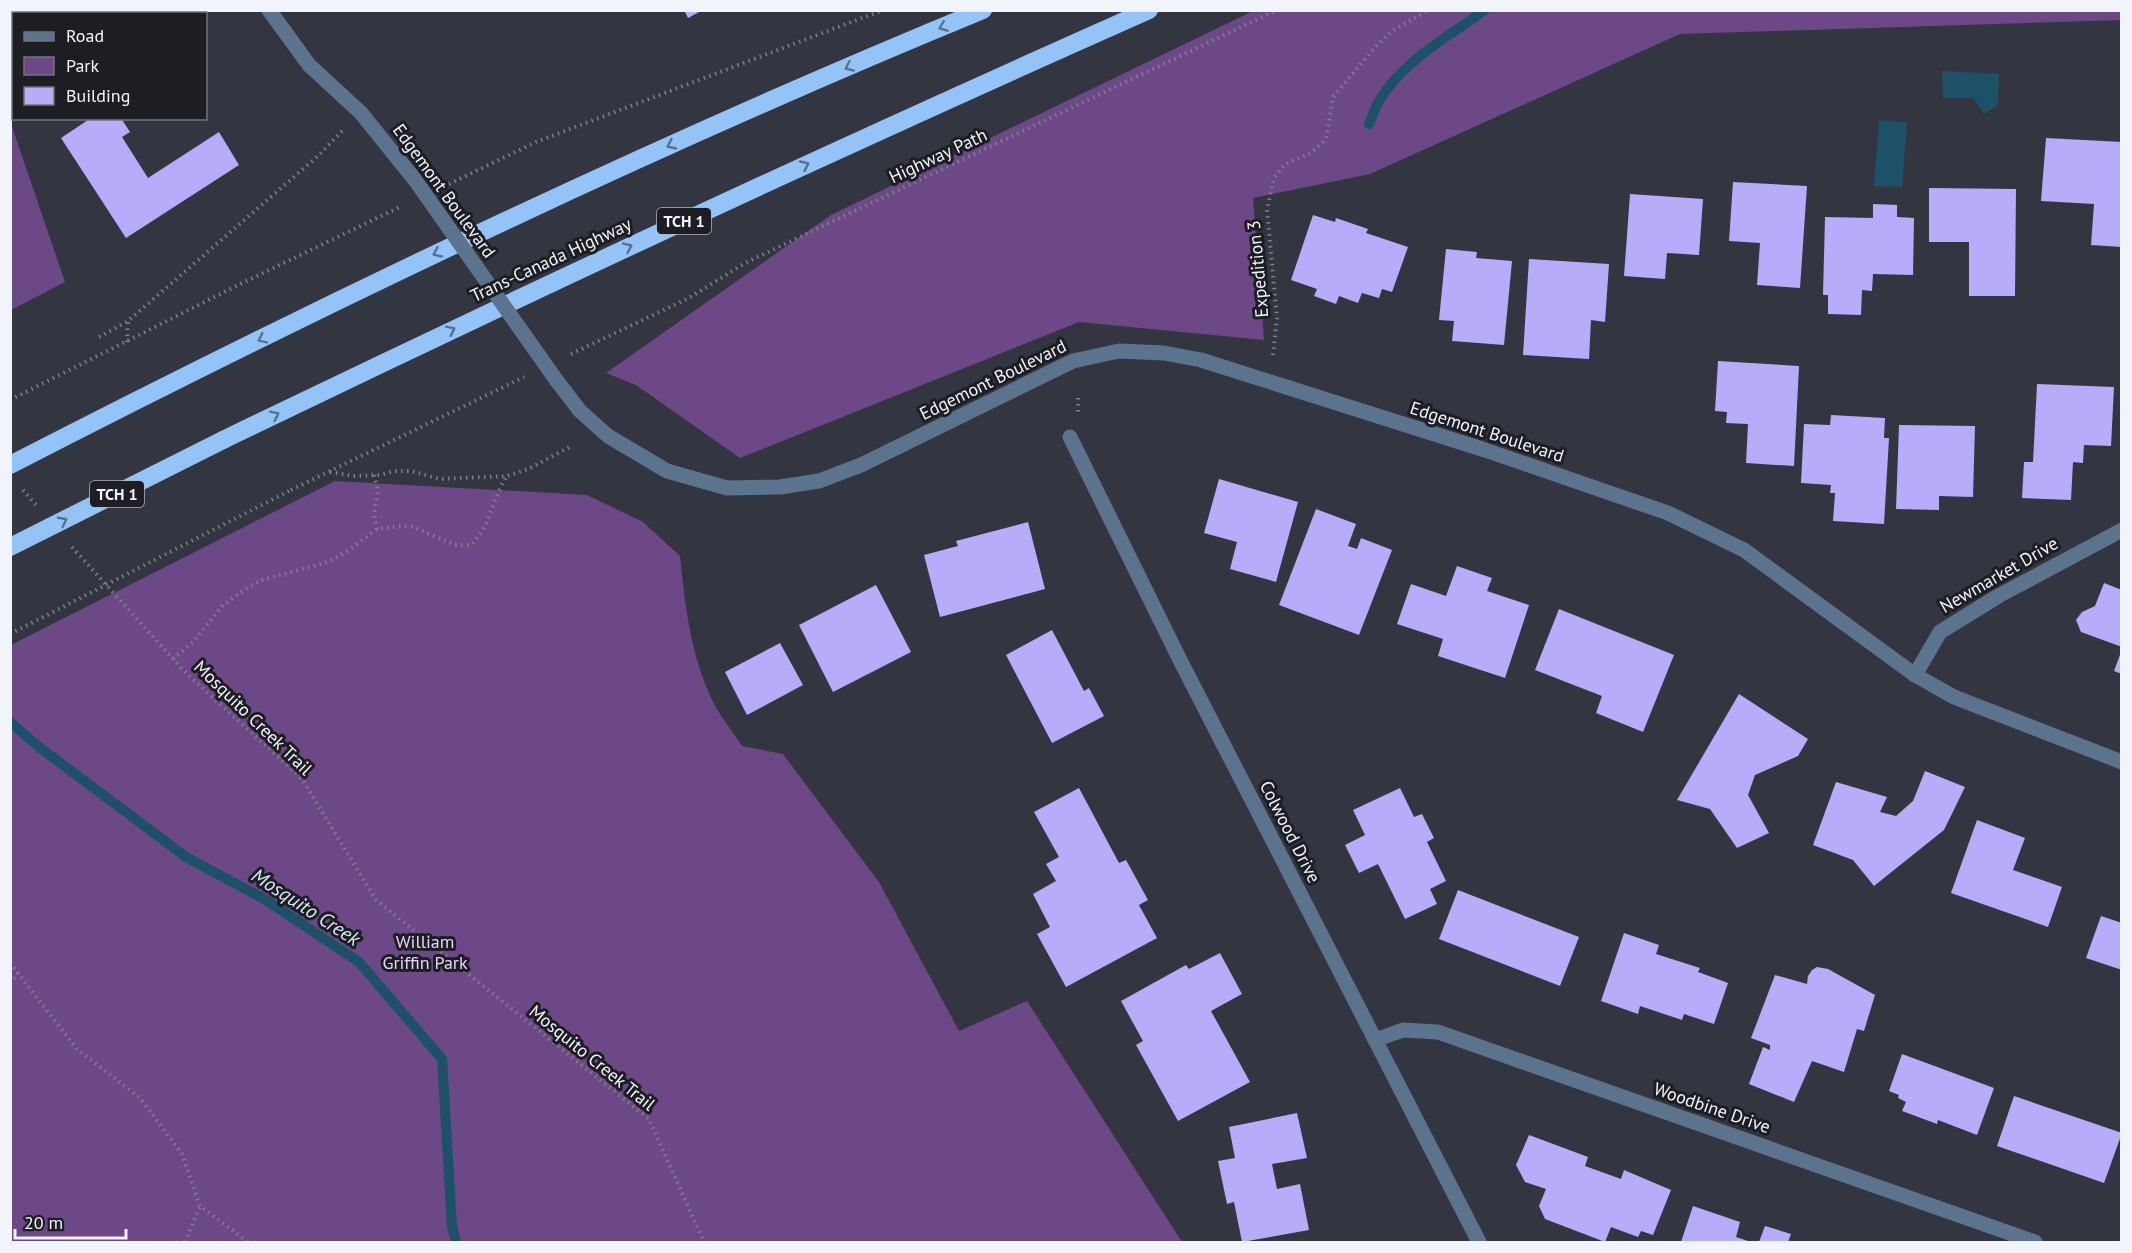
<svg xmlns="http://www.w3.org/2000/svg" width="2132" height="1253" font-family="'PT Sans',sans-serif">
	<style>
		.green { fill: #6c4887 }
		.water { fill: #1d5168 }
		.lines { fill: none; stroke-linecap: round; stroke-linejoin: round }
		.stream { stroke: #1d5168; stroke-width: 10 }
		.building { fill: #b6acfa }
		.path { stroke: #7e818a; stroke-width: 4; stroke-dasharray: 1.5 4.5; stroke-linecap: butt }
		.minor { stroke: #5b738d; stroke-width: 15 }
		.tertiary { stroke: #5b738d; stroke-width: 15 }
		.motorway { stroke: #94c4f7; stroke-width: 18 }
		.path-bridge { stroke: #7e818a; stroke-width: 4; stroke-dasharray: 1.5 4.5; stroke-linecap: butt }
		.tertiary-bridge { stroke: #5b738d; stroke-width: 15 }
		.motorway-bridge { stroke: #94c4f7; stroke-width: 18 }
		.oneway { stroke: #58718d }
		.labels { text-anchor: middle; stroke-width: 6; stroke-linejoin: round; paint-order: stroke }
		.shield { fill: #1c1e23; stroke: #b1b4ba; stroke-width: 1.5 }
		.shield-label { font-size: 16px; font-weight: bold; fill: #f1f4fa }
		.street-label { font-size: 18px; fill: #f1f4fa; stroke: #1c1e23 }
		.park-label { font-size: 18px; fill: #e8d3fa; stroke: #1c1e23 }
		.water-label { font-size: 20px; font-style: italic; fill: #d2e8f4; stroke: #1c1e23 }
	</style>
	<rect width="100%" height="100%" fill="#333641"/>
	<g class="green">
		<path d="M1253 11 2121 10 2122 20 1680 34 1370 174 1253 198 1264 340 1079 322 740 458 636 385 606 373 831 215Z"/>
		<path d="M11 124 65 282 11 310H10Z"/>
		<path d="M335 481 587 495 643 522 680 556C685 604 690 651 710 695 717 713 732 730 742 746L783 754 879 882 959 1031 1027 1001 1182 1242H11V645Z"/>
	</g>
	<g class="water">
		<path d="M1942 71 1999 74 1998 105 1984 114 1973 98H1943Z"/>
		<path d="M1879 120 1907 122 1902 187 1874 186Z"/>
	</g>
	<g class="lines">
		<g class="stream">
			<path d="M1369 124C1373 115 1376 105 1381 98 1403 61 1451 35 1485 10"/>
			<path d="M10 722 39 747 186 857 266 900 359 962 442 1059 452 1226 456 1242"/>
		</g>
	</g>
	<g class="building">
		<path d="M72 10H187L189 14H73Z"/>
		<path d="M684 10H703L688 18Z"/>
		<path d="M91 118H121L130 132 122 137 148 178 219 132 239 165 126 238 61 138Z"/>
		<path d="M2046 138 2122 142V247L2091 245 2094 204 2041 201Z"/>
		<path d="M1733 182 1807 186 1800 288 1757 285 1760 243 1729 241Z"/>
		<path d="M1929 188 2016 189 2015 296H1969V242H1929Z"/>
		<path d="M1630 194 1703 199 1699 255 1667 253 1665 279 1624 276Z"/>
		<path d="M1873 204 1897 205V217L1914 218 1913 275 1873 274 1872 291 1862 290 1861 315 1828 314V295H1823L1825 217 1873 218Z"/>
		<path d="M1313 215 1335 222 1336 218 1368 229 1366 233 1408 247 1392 292 1382 289 1379 298 1362 293 1358 303 1339 296 1336 304 1314 296 1317 289 1291 280Z"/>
		<path d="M1446 249 1477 252 1476 258 1512 261 1504 345 1452 341 1454 321 1439 320Z"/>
		<path d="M1529 259 1609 264 1605 322 1591 320 1589 359 1523 355Z"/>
		<path d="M1718 361 1799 366 1794 466 1746 463 1748 424 1726 423 1727 412 1715 411Z"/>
		<path d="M2037 384 2114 387 2111 446 2084 445 2083 463 2073 462 2071 500 2022 498 2024 462H2033Z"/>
		<path d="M1831 415 1885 418 1884 438H1889L1884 524 1833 521 1835 493H1830L1831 485 1801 483 1804 424 1830 425Z"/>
		<path d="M1899 425 1975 426 1973 497 1939 496V510L1896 509Z"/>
		<path d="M1219 479 1298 502 1276 582 1230 569 1237 542 1204 533Z"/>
		<path d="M1316 509 1356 524 1348 546 1357 549 1361 538 1392 550 1359 635 1279 605Z"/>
		<path d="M1028 522 1045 589 940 617 924 555 958 546 956 541Z"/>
		<path d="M1457 566 1492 578 1487 591 1529 605 1505 678 1438 656 1443 639 1397 624 1411 584 1446 596Z"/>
		<path d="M2104 583 2122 590V647L2081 632 2076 620 2082 612 2095 606Z"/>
		<path d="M876 585 911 652 833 692 799 625Z"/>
		<path d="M1559 609 1674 655 1643 732 1596 713 1602 696 1535 670Z"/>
		<path d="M1052 630 1084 691 1089 688 1104 716 1052 743 1006 655Z"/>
		<path d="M780 643 803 685 747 715 725 672Z"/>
		<path d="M2121 652H2122V674L2114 671Z"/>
		<path d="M1739 694 1808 739 1798 756 1755 775 1748 795 1769 833 1737 848 1710 809 1677 800Z"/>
		<path d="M1925 771 1965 787 1944 830 1874 886 1853 860 1813 845 1836 782 1887 797 1880 812 1896 816 1913 801Z"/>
		<path d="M1079 788 1119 863 1126 860 1148 900 1139 905 1157 938 1066 987 1037 934 1050 927 1033 894 1056 881 1046 864 1059 857 1034 812Z"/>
		<path d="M1400 788 1414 817 1422 814 1434 838 1427 842 1446 881 1430 889 1437 904 1405 919 1378 864 1359 873 1345 845 1365 835 1353 810Z"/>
		<path d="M1977 820 2025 838 2013 870 2062 887 2048 927 1951 893Z"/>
		<path d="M1458 890 1579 937 1560 986 1439 939Z"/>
		<path d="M2101 916 2122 923V970L2086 958Z"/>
		<path d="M1624 933 1659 945 1656 954 1700 968 1698 972 1728 983 1714 1024 1684 1014 1682 1020 1640 1006 1638 1014 1601 1001Z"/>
		<path d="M1220 953 1242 994 1211 1011 1250 1082 1178 1121 1136 1045 1143 1041 1121 1001 1186 965 1189 969Z"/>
		<path d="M1817 967 1828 969 1875 995 1864 1031 1857 1029 1844 1072 1812 1061 1794 1102 1749 1084 1763 1047 1770 1050V1045L1751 1038 1775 975 1807 984 1808 976 1812 970Z"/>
		<path d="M1902 1054 1994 1088 1977 1135 1938 1120 1937 1124 1902 1111 1906 1102 1898 1098 1899 1095 1889 1091Z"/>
		<path d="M2014 1096 2122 1133 2104 1183 1997 1146Z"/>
		<path d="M1297 1113 1307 1158 1272 1164 1277 1189 1300 1184 1309 1230 1242 1242 1234 1202 1227 1204 1218 1161 1235 1158 1229 1127Z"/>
		<path d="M1529 1135 1588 1157 1585 1166 1621 1179 1624 1170 1671 1190 1653 1235 1641 1231 1638 1237 1611 1227 1605 1242 1545 1219 1539 1206 1546 1189 1525 1182 1516 1165Z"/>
		<path d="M1693 1206 1740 1222 1736 1237 1751 1242H1681Z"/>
		<path d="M1765 1226 1791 1234 1788 1242H1759Z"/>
	</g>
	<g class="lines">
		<g class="path">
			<path d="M449 184 536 142 883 10"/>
			<path d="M99 337 128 321 318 156 343 130"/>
			<path d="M127 342 128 321"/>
			<path d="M571 354 689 298 745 263 1277 10"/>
			<path d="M1273 355 1277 318 1267 210 1274 178 1285 164 1311 153 1326 139 1333 97 1375 47 1392 31 1429 10"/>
			<path d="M1078 398V412"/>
			<path d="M10 400 234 287 402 206"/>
			<path d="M330 472 353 476 380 475 394 471H411L440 479 507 476 528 469 572 446"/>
			<path d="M374 475 378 490 374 513 377 529"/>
			<path d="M23 490 36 505"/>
			<path d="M291 490 524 377"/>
			<path d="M72 547 184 671 302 779 376 900 649 1119 704 1242"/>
			<path d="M173 659 194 641 223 605 250 586 262 580 328 562 349 550 377 529 400 526 413 527 455 545H471C491 526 492 498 507 476"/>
			<path d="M10 963 77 1049 140 1098 182 1154 200 1206 248 1242"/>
			<path d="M10 983 18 973"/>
			<path d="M185 1242 200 1206"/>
		</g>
		<g class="minor">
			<path d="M1070 437 1180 660 1479 1242"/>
			<path d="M1915 675 1940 632 2000 595 2122 530"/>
			<path d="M1375 1040 1403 1030 1438 1032 2035 1242"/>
		</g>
		<g class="tertiary">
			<path d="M269 10 309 65 361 113 415 180"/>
			<path d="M557 381 580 411 608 436 667 471 727 488 780 487 819 481 861 465 1073 361 1119 351 1164 353 1201 360 1485 450 1668 513 1744 550 1915 675 1954 697 2122 762"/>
		</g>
		<g class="motorway">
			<path d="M223 440C529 292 838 148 1149 10"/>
			<path d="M10 465C329 301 652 146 983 10"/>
		</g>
		<path class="path-bridge" d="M10 634 291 490"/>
		<path class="tertiary-bridge" d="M415 180 557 381"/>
		<path class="motorway-bridge" d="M10 547 223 440"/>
	</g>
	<defs><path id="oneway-chevron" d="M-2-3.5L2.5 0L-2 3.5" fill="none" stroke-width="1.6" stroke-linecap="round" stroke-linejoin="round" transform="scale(1.5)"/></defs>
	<g class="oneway">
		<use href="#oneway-chevron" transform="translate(943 27) rotate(158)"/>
		<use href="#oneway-chevron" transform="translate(849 67) rotate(156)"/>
		<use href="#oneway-chevron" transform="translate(671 145) rotate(155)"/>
		<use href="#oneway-chevron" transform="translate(805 165) rotate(-25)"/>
		<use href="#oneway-chevron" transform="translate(628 247) rotate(-25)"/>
		<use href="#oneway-chevron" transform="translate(437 253) rotate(155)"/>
		<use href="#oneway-chevron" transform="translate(451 330) rotate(-26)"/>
		<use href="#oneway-chevron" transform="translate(262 339) rotate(154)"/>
		<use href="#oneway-chevron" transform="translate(275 415) rotate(-26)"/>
		<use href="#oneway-chevron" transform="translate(63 521) rotate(-27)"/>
	</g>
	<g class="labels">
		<g class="shield">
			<rect x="657" y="208" width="54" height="26" rx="4.5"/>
			<rect x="90" y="481" width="54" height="26" rx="4.5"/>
		</g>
		<g class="shield-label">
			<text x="684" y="227">TCH 1</text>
			<text x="117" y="500">TCH 1</text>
		</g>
		<g class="street-label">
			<text transform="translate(938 156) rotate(-25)" y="6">Highway Path</text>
			<text transform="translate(444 191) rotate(54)" y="6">Edgemont Boulevard</text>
			<text transform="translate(551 260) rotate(-25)" y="6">Trans-Canada Highway</text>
			<text transform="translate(1258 269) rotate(-95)" y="6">Expedition 3</text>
			<text transform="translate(993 380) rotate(-26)" y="6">Edgemont Boulevard</text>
			<text transform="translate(1487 432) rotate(18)" y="6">Edgemont Boulevard</text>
			<text transform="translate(1999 575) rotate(-30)" y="6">Newmarket Drive</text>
			<text transform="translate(253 718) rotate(44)" y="6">Mosquito Creek Trail</text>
			<text transform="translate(1290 832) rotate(63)" y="6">Colwood Drive</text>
			<text transform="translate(592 1058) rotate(39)" y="6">Mosquito Creek Trail</text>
			<text transform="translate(1712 1108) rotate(19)" y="6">Woodbine Drive</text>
		</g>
		<g class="park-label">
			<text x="425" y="948">William<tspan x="425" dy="21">Griffin Park</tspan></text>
		</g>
		<g class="water-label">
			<text transform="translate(306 907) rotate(33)" y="7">Mosquito Creek</text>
		</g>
	</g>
	<rect width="2132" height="1253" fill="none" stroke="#f1f4fa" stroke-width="24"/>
	<rect x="12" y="12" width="195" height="108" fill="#1c1e23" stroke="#717479" stroke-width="1.5"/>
	<rect x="24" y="32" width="30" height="9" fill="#5b738d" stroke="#717479" stroke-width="1.5"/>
	<text x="66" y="42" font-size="18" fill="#f1f4fa">Road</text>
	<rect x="24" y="57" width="30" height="18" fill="#6c4887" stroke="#717479" stroke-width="1.5"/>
	<text x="66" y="72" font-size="18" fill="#f1f4fa">Park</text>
	<rect x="24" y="87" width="30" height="18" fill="#b6acfa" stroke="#717479" stroke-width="1.5"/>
	<text x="66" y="102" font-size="18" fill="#f1f4fa">Building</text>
	<path d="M15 1229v9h111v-9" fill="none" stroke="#f1f4fa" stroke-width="3"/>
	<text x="24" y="1229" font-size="18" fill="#f1f4fa" stroke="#1c1e23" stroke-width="4.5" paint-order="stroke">20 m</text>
</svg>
